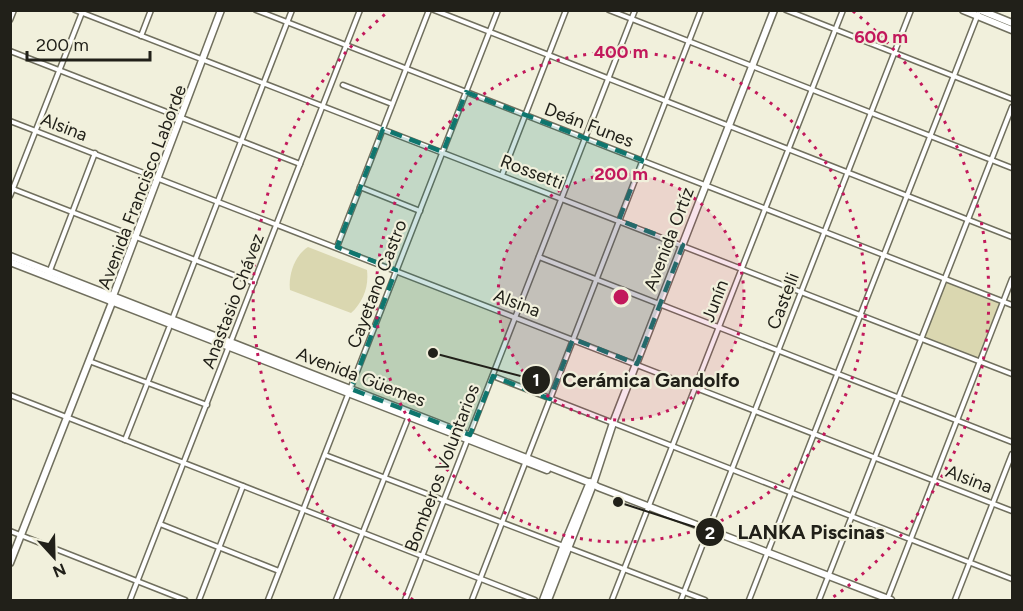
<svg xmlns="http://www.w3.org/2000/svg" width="1023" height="611" font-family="Figtree,sans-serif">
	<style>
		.built { fill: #e7e5c9 }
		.green { fill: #dad7b0 }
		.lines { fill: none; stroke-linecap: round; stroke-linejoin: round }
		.street-casing { stroke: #706f5e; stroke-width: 7 }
		.secondary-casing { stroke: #706f5e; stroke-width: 9 }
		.street { stroke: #fff; stroke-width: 4 }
		.secondary { stroke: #fff; stroke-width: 6 }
		.marked { fill: #0f766e; fill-opacity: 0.2; stroke: #0f766e; stroke-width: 4.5; stroke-dasharray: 12 8; stroke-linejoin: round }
		.ring { fill: none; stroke: #c2185b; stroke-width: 3; stroke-dasharray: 3 6 }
		.labels { text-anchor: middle; stroke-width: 4.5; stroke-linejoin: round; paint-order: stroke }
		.street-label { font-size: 18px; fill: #212019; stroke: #f1f0dc }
		.centre { fill: #c2185b; stroke: #f1f0dc; stroke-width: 3 }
		.ring-label { font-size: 18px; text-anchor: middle; font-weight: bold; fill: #c2185b; stroke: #f1f0dc; stroke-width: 4.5; stroke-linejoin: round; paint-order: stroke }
		.leader { fill: none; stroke: #212019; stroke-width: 2 }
		.callout-dot { fill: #212019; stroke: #f1f0dc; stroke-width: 2 }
		.mark-label { font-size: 18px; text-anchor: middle; font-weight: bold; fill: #fff }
		.callout-label { font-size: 20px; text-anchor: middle; font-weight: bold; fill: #212019; stroke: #f1f0dc; stroke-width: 4.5; stroke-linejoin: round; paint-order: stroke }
	</style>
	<rect width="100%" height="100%" fill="#f1f0dc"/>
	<path class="built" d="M397 272 513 318 469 432 353 388Z"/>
	<g class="green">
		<path d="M308 247 367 270C369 287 363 302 351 313L290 290C288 275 295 255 308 247Z"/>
		<path d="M946 280 1003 302 981 359 923 337Z"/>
	</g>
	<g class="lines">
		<defs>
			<g id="street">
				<path d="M75 10 1012 374"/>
				<path d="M256 10 1012 305"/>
				<path d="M434 10 1012 237"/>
				<path d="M609 10 1012 168"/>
				<path d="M786 10 1012 99"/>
				<path d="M10 20 14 10"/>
				<path d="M141 36 151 10"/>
				<path d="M10 51 300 164"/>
				<path d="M343 85 392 104"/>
				<path d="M10 121 1012 511"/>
				<path d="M502 175 566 10"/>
				<path d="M360 187 420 211"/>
				<path d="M13 189 254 283"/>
				<path d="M10 196 83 10"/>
				<path d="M337 247 429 10"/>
				<path d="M539 257 1012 442"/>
				<path d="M49 273 95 153"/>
				<path d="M173 317 292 10"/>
				<path d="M89 361 207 405"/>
				<path d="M493 376 1012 579"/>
				<path d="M10 395 535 600"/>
				<path d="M125 440 169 328"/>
				<path d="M325 455 705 600"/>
				<path d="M160 524 279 571"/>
				<path d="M10 531 185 600"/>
				<path d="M130 600 360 10"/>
				<path d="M199 600 243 486"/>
				<path d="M268 600 498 10"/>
				<path d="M336 600 409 416"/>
				<path d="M405 600 635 10"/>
				<path d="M472 600 701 10"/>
				<path d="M612 600 843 10"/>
				<path d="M681 600 911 10"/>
				<path d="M749 600 978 14"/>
				<path d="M819 600 1012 107"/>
				<path d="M887 600 1012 279"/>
				<path d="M955 600 1012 454"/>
			</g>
			<g id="secondary">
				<path d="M963 10 1012 30"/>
				<path d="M980 10 1012 23"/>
				<path d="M10 256 593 484 598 487 891 600"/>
				<path d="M10 262 547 470"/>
				<path d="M10 563 111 305 113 296 221 10"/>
				<path d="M543 600 563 547 590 482"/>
				<path d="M548 600 592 487 613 423 774 10"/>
			</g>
		</defs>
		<use href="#street" class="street-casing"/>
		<use href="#secondary" class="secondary-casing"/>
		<use href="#street" class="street"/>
		<use href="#secondary" class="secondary"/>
	</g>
	<path class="marked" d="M466 92 642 160 619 220 683 245 637 364 573 339 550 399 493 376 470 435 351 389 396 270 337 247 383 129 443 152Z"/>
	<circle cx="621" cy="297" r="123" fill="#c2185b" fill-opacity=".12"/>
	<g class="ring">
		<circle cx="621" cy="297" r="123"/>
		<circle cx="621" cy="297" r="245"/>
		<path d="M413 600A368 368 0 0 1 389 11M853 11A368 368 0 0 1 829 600"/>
	</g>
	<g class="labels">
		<g class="street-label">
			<text transform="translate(589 125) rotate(21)" y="6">Deán Funes</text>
			<text transform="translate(64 127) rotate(21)" y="6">Alsina</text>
			<text transform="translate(532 172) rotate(21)" y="6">Rossetti</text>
			<text transform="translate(142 187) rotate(-69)" y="6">Avenida Francisco Laborde</text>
			<text transform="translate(669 239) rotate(-69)" y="6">Avenida Ortíz</text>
			<text transform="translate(377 284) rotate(-69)" y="6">Cayetano Castro</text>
			<text transform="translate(233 301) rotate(-69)" y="6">Anastasio Chávez</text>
			<text transform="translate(715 301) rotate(-69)" y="6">Junín</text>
			<text transform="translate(783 301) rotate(-69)" y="6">Castelli</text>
			<text transform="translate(517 303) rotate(21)" y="6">Alsina</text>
			<text transform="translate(361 377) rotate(21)" y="6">Avenida Güemes</text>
			<text transform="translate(442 468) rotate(-69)" y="6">Bomberos Voluntarios</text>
			<text transform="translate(969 479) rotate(21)" y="6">Alsina</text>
		</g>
	</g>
	<circle cx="621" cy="297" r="9" class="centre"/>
	<g class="ring-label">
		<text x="881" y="43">600 m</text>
		<text x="621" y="58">400 m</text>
		<text x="621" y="180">200 m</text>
	</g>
	<path class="leader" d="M433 353L536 380M618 502L710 532"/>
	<g class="callout-dot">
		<circle cx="433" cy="353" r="6"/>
		<circle cx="618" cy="502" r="6"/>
		<circle cx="536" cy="380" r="15"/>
		<circle cx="710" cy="532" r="15"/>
	</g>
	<g class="mark-label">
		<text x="536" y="386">1</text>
		<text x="710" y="539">2</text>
	</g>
	<g class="callout-label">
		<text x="651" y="387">Cerámica Gandolfo</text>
		<text x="811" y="539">LANKA Piscinas</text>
	</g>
	<rect width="1023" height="611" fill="none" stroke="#212019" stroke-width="24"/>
	<g transform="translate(54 557) rotate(158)" stroke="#f1f0dc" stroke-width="4.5" paint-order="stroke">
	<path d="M0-4.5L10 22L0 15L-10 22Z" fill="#212019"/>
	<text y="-9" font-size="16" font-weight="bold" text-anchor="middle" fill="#212019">N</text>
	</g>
	<path d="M27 51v9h123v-9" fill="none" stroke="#212019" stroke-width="3"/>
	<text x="36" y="51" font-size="18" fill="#212019" stroke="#f1f0dc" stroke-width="4.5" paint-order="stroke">200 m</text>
</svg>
